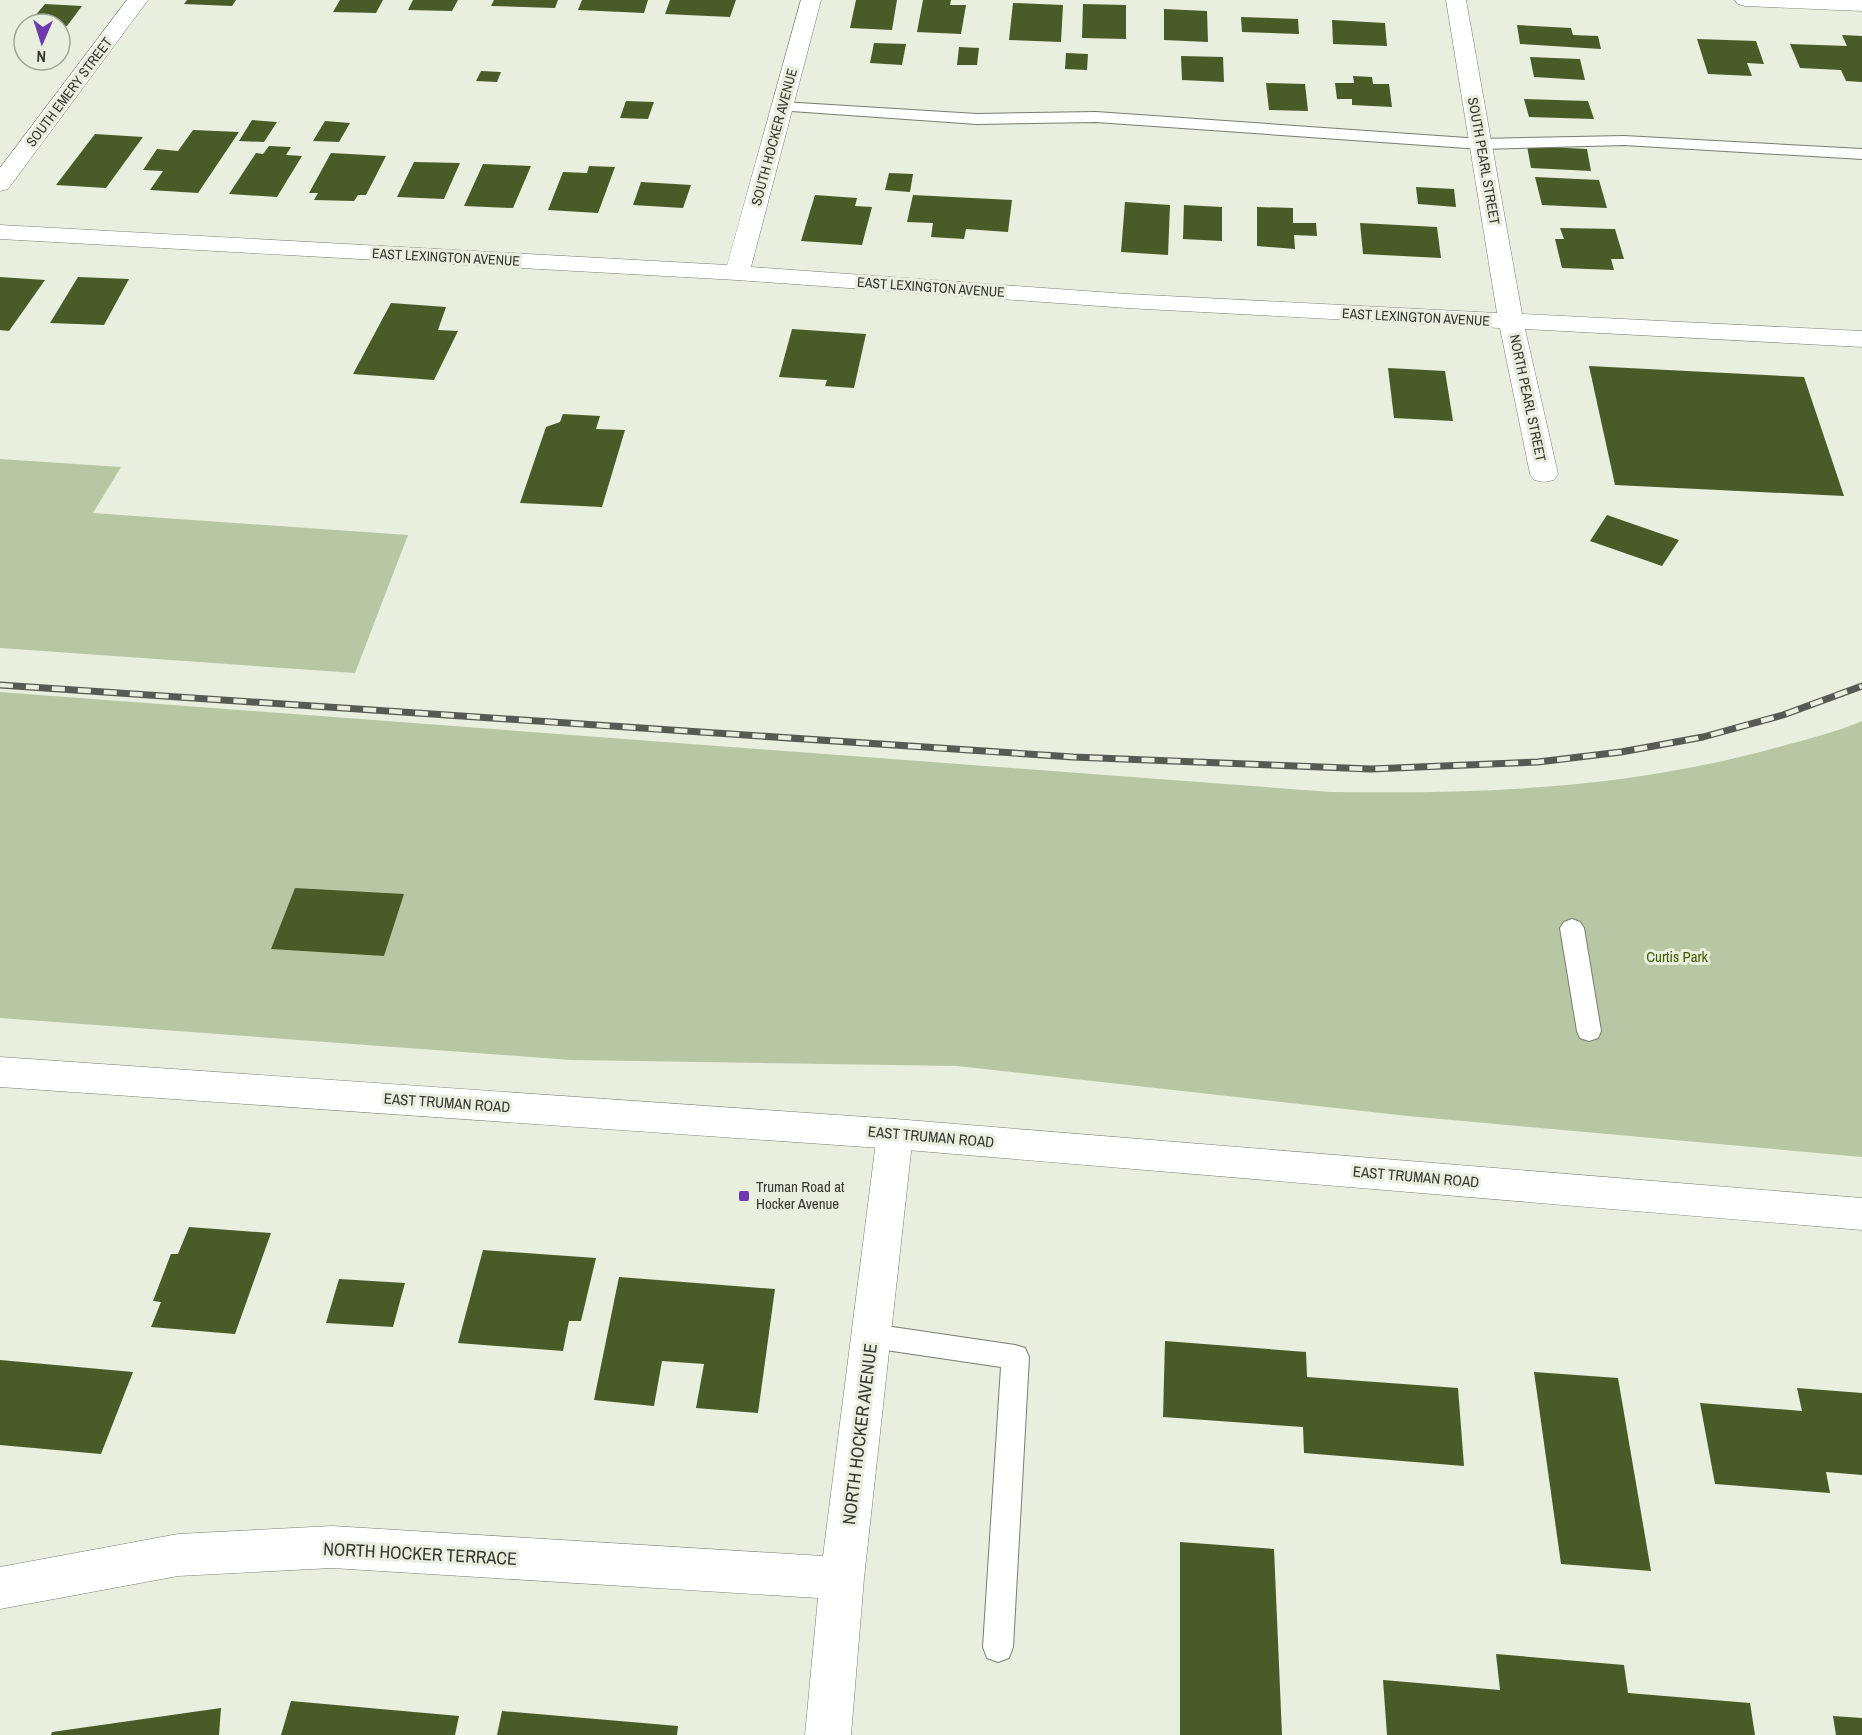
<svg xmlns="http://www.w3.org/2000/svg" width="1862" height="1735" font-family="'Archivo Narrow',sans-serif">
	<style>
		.green { fill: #b8c7a3 }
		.building { fill: #495b27 }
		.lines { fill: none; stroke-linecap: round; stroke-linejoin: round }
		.service-casing { stroke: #787e6f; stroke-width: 2 }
		.minor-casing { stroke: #787e6f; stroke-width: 1 }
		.secondary-casing { stroke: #787e6f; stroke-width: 1 }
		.service { fill: #fff; fill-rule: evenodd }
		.minor { fill: #fff; fill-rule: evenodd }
		.secondary { fill: #fff; fill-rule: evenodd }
		.rail-casing { stroke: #575a52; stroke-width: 7 }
		.rail { stroke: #e8efde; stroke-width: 4.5; stroke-dasharray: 13; stroke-linecap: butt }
		.poi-dot { fill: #6f38af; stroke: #e8efde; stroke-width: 2 }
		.labels { text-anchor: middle; stroke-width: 6; stroke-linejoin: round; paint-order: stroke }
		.far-street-label { font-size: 14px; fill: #353731; stroke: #e8efde }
		.park-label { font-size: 15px; fill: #425a00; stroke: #e8efde }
		.street-label { font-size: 15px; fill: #353731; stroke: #e8efde }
		.poi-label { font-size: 15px; fill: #353731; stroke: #e8efde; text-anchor: start }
		.near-street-label { font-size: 18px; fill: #353731; stroke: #e8efde }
	</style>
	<rect width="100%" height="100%" fill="#e8efde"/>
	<g class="green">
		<path d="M0 459 121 467 93 513 408 535 355 673 0 648Z"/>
		<path d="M0 692 1331 792C1484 794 1625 789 1775 748 1804 740 1834 733 1862 721V1157L1408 1116 957 1066 571 1060 0 1018Z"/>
	</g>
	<g class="building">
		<path d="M187 0H236L232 6 184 4Z"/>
		<path d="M340 0H383L376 13 333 12Z"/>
		<path d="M413 0H458L452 11 408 10Z"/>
		<path d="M494 0H558L555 8 491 6Z"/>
		<path d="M582 0H648L644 13 578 10Z"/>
		<path d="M670 0H736L730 17 665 14Z"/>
		<path d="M856 0H897L892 30 850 28Z"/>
		<path d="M923 0H951L950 5H966L961 34 917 32Z"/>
		<path d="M1013 3 1063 5 1061 42 1009 40Z"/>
		<path d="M45 4 82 6 67 26 28 24Z"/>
		<path d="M1083 4 1126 5V39L1082 38Z"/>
		<path d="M1164 9 1207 11 1208 42 1164 40Z"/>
		<path d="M1241 17 1298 19 1299 34 1242 32Z"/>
		<path d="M1332 20 1385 23 1387 46 1333 44Z"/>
		<path d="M1517 25 1571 28 1573 35 1598 36 1601 49 1520 44Z"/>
		<path d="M1842 35 1862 36V82L1846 81 1841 70 1800 68 1790 44 1847 46Z"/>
		<path d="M1697 39 1756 41 1764 64 1747 63 1752 76 1708 74Z"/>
		<path d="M874 43 906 44 902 65 870 63Z"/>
		<path d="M959 47 979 48 977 65H957Z"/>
		<path d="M1066 53 1088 54 1087 70 1065 69Z"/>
		<path d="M1181 56 1223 57 1224 82 1182 80Z"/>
		<path d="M1530 57 1580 59 1585 80 1534 77Z"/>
		<path d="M481 71 501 72 497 82 476 81Z"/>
		<path d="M1353 76 1372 77 1373 84H1389L1392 107 1352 105V99H1337L1335 83H1354Z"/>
		<path d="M1266 83 1305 84 1308 111 1269 110Z"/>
		<path d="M1524 99 1588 101 1594 119 1529 117Z"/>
		<path d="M626 101 654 102 648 119 620 118Z"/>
		<path d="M252 120 277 122 264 142 239 141Z"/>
		<path d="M325 121 350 123 339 142 313 141Z"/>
		<path d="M193 130 239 132 198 193 150 190 163 171 143 170 157 149 178 151Z"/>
		<path d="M95 134 143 137 106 188 56 185Z"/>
		<path d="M269 146 291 147 286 155 302 156 277 197 229 194 256 153 263 154Z"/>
		<path d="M1527 146 1587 149 1591 171 1531 168Z"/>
		<path d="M331 153 386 156 366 195H358L354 201 314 200 318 193H309Z"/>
		<path d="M414 162 460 163 444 199 397 197Z"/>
		<path d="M483 164 531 166 513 208 464 206Z"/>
		<path d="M589 166 615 167 598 213 548 210 563 172 587 173Z"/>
		<path d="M889 173 913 174 910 192 885 190Z"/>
		<path d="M1535 177 1599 180 1607 208 1542 205Z"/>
		<path d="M641 182 691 185 683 208 633 205Z"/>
		<path d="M1416 187 1454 189 1456 207 1418 204Z"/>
		<path d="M815 195 857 198 855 206 872 207 862 245 801 241Z"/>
		<path d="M913 195 1012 200 1008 232 966 229 964 239 931 237 933 223 907 222Z"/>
		<path d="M1125 202 1170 205 1168 255 1121 252Z"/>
		<path d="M1184 205 1222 207V241L1183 239Z"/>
		<path d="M1257 207 1293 208V223H1316L1317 236 1294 235 1295 249 1257 246Z"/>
		<path d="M1360 223 1437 227 1441 258 1363 254Z"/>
		<path d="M1560 228 1615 229 1624 259H1611L1614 270 1562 268 1555 239H1564Z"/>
		<path d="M0 277 45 280 9 331 0 330Z"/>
		<path d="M78 277 129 279 104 325 50 323Z"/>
		<path d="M391 303 446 307 438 330 458 331 434 380 353 374Z"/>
		<path d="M792 329 866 334 854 388 825 386 827 380 779 377Z"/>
		<path d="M1589 366 1804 377 1844 496 1615 485Z"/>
		<path d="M1388 368 1445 371 1453 421 1394 418Z"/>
		<path d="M563 414 600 416 596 429 625 430 602 507 520 503 546 427 560 422Z"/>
		<path d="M1607 515 1679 540 1662 566 1590 541Z"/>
		<path d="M295 888 404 894 384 956 271 949Z"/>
		<path d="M189 1227 271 1233 235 1334 151 1327 161 1302 153 1301 171 1254H178Z"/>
		<path d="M483 1250 596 1258 581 1321H569L563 1351 458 1343Z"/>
		<path d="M619 1277 775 1289 758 1413 696 1408 704 1364 662 1361 654 1406 594 1400Z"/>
		<path d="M339 1279 405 1283 393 1327 326 1323Z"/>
		<path d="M1165 1341 1306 1352 1307 1377 1458 1388 1464 1466 1304 1453 1303 1427 1163 1417Z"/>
		<path d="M0 1360 133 1372 101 1454 0 1445Z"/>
		<path d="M1534 1372 1618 1378 1651 1571 1561 1564Z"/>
		<path d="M1797 1388 1862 1393V1475L1826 1472 1830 1493 1715 1484 1700 1403 1802 1411Z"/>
		<path d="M1180 1542 1274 1549 1282 1735H1180Z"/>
		<path d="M1496 1654 1624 1665 1628 1693 1750 1703 1755 1735H1387L1383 1680 1500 1690Z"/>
		<path d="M291 1701 459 1716 455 1735H281Z"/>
		<path d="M221 1708 219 1735H51L52 1732Z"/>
		<path d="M502 1711 678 1726 677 1735H497Z"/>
		<path d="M1833 1716 1862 1718V1735H1836Z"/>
	</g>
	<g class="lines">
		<defs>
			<g id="service">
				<path d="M782 102 977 114 1096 112 1481 139 1624 136 1862 149V159L1624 145 1481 149 1096 122 977 124 777 110 774 107Z"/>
				<path d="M1572 919 1580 922 1584 928 1601 1031 1598 1038 1589 1041 1580 1038 1577 1031 1560 928 1564 922Z"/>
				<path d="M872 1324 1015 1345 1025 1348 1029 1357 1013 1647 1009 1658 998 1662 987 1658 983 1647 1001 1367 872 1348 862 1345 858 1336 862 1327Z"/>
			</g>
			<g id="minor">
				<path d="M127 0H148L8 189 0 191V168Z"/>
				<path d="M801 0H821L751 267 1127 294 1497 313 1446 0H1466L1522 314 1862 331V347L1525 329 1558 474 1554 480 1544 482 1534 480 1530 474 1500 328 1127 308 737 280 0 239V225L727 265Z"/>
				<path d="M1735 0H1862V11L1745 6 1738 4Z"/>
				<path d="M895 1119 908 1123 913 1134 864 1578 851 1735H805L818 1598 332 1568 178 1576 0 1609V1567L178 1534 332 1526 823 1556 877 1134 882 1123Z"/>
			</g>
			<path id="secondary" d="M0 1057 895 1119 1862 1198V1230L895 1149 0 1087Z"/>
		</defs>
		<use href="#service" class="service-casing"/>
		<use href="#minor" class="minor-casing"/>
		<use href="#secondary" class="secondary-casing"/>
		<use href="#service" class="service"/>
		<use href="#minor" class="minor"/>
		<use href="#secondary" class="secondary"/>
		<defs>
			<path id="rail" d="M0 685 1073 757 1371 769 1538 762 1621 752 1703 737 1783 715 1862 686"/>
		</defs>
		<use href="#rail" class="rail-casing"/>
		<use href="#rail" class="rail"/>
	</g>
	<rect class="poi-dot" x="738" y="1190" width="12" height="12" rx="3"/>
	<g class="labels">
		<g class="far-street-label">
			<text transform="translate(69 92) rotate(-53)" y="5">SOUTH EMERY STREET</text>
			<text transform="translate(774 137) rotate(-75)" y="5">SOUTH HOCKER AVENUE</text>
			<text transform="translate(1484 161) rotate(80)" y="5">SOUTH PEARL STREET</text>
			<text transform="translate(446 257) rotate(3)" y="5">EAST LEXINGTON AVENUE</text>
			<text transform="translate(931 287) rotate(4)" y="5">EAST LEXINGTON AVENUE</text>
			<text transform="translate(1416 317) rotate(3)" y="5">EAST LEXINGTON AVENUE</text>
			<text transform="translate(1528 398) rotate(78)" y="5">NORTH PEARL STREET</text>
		</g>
		<g class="park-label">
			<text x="1677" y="962">Curtis Park</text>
		</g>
		<g class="street-label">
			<text transform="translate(447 1103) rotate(4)" y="5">EAST TRUMAN ROAD</text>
			<text transform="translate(931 1137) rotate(5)" y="5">EAST TRUMAN ROAD</text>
			<text transform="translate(1416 1177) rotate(5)" y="5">EAST TRUMAN ROAD</text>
		</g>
		<g class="poi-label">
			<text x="756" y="1192">Truman Road at<tspan x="756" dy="17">Hocker Avenue</tspan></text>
		</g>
		<g class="near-street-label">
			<text transform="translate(860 1434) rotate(-83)" y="6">NORTH HOCKER AVENUE</text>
			<text transform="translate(420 1554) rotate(3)" y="6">NORTH HOCKER TERRACE</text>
		</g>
	</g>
	<g transform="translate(42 42) rotate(183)"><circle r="28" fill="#e8efde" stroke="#a0a599" stroke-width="1.5"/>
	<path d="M0-4.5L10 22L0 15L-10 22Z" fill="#6f38af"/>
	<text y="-9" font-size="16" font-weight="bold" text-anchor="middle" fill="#353731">N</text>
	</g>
</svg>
